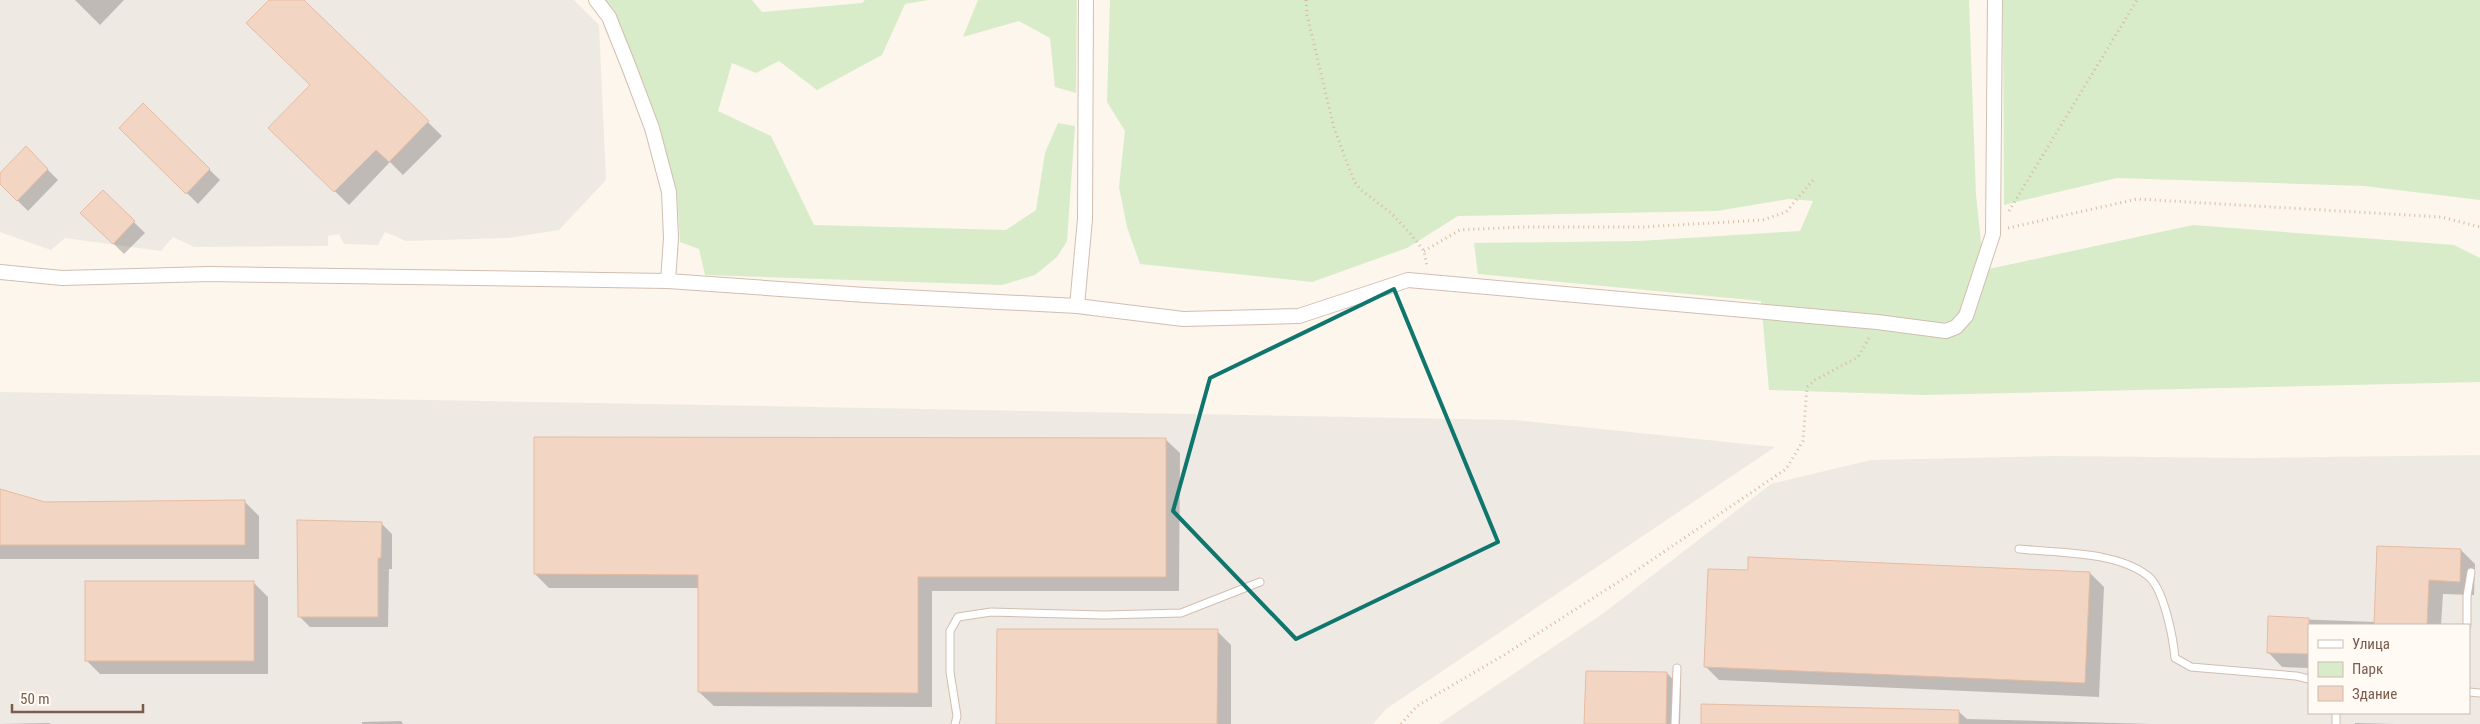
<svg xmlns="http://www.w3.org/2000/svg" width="2480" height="724" font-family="'Roboto Condensed',sans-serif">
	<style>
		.industrial { fill: #efe9e4; fill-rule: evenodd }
		.green { fill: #d8ecc9 }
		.shadow { fill: #0003 }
		.building { fill: #f3d5c3; stroke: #e6bba3 }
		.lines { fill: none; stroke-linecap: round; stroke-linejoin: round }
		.lane-casing { stroke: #d1beb0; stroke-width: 9 }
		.street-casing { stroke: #d1beb0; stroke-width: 16 }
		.path { stroke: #d9b8a5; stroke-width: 3; stroke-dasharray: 1 4; stroke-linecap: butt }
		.lane { stroke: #fff; stroke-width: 7 }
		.street { stroke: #fff; stroke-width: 14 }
		.marked { fill: none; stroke: #0f766e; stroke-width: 4; stroke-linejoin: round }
	</style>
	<rect width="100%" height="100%" fill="#fdf6ec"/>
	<g class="industrial">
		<path d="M0 0H574L599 25 606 180 559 230 508 238 406 241 385 232 378 245 344 244 339 234 328 236V246L194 247 173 237 161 251 65 238 51 250 0 232Z"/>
		<path d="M0 392 1515 420 1775 447 1386 709 1373 724H0Z"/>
		<path d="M2480 455V724H1439L1601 615 1771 484 1871 460 2052 456 2249 458ZM2309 625H2469V713H2309Z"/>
	</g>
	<g class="green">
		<path d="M603 0H752L762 12 862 3 865 0H928L905 4 882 55 817 90 779 61 756 73 732 63 718 111 771 136 814 225 1006 230 1036 210 1045 153 1058 123 1075 126 1067 241 1057 257 1035 275 1002 285 705 275 699 249 680 242 677 192 655 120Z"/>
		<path d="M978 0H1077L1076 93 1055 87 1050 38 1019 21 963 37Z"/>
		<path d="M1110 0H1969L1976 195 1984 270 2193 225 2454 245 2480 258V382L1923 395 1769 390 1761 301 1478 274 1474 243 1639 241 1800 231 1813 201 1789 199 1717 211 1458 216 1407 248 1312 282 1140 264 1127 227 1119 187 1125 131 1107 102Z"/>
		<path d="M2003 0H2480V200L2364 186 2117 178 2004 205Z"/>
	</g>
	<g class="shadow">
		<path d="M75 0H124L100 25Z"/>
		<path d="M271 0H303L442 136 403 175 390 162 349 205 270 128 312 85Z"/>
		<path d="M143 105 220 180 198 204 121 128Z"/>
		<path d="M26 148 58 180 28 211 0 183V175Z"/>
		<path d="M103 192 145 233 124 254 82 213Z"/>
		<path d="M1165 439 1180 453 1179 591H932V707L714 706 699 692V588H549L535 574Z"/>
		<path d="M0 491 45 504 245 502 259 516V559H0Z"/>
		<path d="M381 523 392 534V569H389L388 627H310L299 616Z"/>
		<path d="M2461 550 2475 564 2474 595 2443 594 2441 625H2309V668L2282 667 2268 652 2269 618 2375 622Z"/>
		<path d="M2090 573 2104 587 2099 697 1719 680 1705 666Z"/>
		<path d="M254 583 268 597V674H100L86 660Z"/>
		<path d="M1217 631 1231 645V724H998Z"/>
		<path d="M2469 640 2470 642 2469 673Z"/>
		<path d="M1667 673 1681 688 1680 724H1586Z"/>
		<path d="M1958 711 1967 719 2153 724H1702Z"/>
		<path d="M401 721 403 724H362V722Z"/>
		<path d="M49 723 51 724H0Z"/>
		<path d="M2355 723 2396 724H2355Z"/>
	</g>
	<g class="building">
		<path d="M269 0H304L429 121 389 162 376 150 334 192 268 128 310 85 246 23Z"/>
		<path d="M143 103 210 169 186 194 119 128Z"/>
		<path d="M26 146 48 169 17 201 0 184V173Z"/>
		<path d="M103 190 135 221 113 244 80 213Z"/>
		<path d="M534 437 1166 438V577H918V693L698 692V575L534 574Z"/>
		<path d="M0 489 45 502 245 500V545H0Z"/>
		<path d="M297 520 382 522 381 558H378V617H298Z"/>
		<path d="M2377 546 2461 549 2460 582 2429 580 2427 625H2374Z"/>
		<path d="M1748 557 2090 572 2085 683 1704 667 1708 569 1748 570Z"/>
		<rect x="85" y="581" width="169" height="80"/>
		<path d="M2268 616 2309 618V654L2267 653Z"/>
		<path d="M997 629H1218L1217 724H996Z"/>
		<path d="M1586 671 1667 672 1666 724H1584Z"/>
		<path d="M1701 704 1959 710V724H1701Z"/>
	</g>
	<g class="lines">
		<defs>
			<g id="lane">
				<path d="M2019 549C2058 553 2116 551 2148 576 2164 589 2173 637 2175 658L2191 667 2296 676 2309 679"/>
				<path d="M2467 625V596L2471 572"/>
				<path d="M2469 692 2480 693"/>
				<path d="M955 724 957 716 950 672V631L958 617 991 612 1104 615 1181 613 1260 582"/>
				<path d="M1675 724 1677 668"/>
				<path d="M2336 724V713"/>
			</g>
			<g id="street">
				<path d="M596 0 609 17 629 67 652 128 669 192 671 238 668 281"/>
				<path d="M0 272 62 278 209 274 668 281 865 295 1077 306 1183 319 1299 316 1408 280 1877 322 1946 331 1956 327 1966 316 1993 234 1995 0"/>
				<path d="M1077 306 1085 219 1086 0"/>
			</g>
		</defs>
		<use href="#lane" class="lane-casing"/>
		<use href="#street" class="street-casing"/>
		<g class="path">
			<path d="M1306 0 1307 15 1334 128 1354 181 1361 190 1391 213 1408 231 1424 251 1427 267"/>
			<path d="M2009 211 2137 0"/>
			<path d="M2008 228 2137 199 2441 217 2480 227"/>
			<path d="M1424 251 1460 230 1522 227H1643L1763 220 1786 212 1814 179"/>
			<path d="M1401 724 1417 706 1504 655 1637 570 1786 469 1803 441 1807 387 1815 380 1858 357 1870 336"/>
		</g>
		<use href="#lane" class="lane"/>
		<use href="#street" class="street"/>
	</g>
	<path class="marked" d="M1394 289 1498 542 1296 639 1173 511 1210 378Z"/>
	<rect x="2308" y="624" width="162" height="90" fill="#fffaf3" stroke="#cabbb1"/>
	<rect x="2318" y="640" width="25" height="8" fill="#ffffff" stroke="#cabbb1"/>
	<text x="2352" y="649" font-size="15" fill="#7a5c4d">Улица</text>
	<rect x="2318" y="662" width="25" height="15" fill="#d8ecc9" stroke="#cabbb1"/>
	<text x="2352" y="674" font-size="15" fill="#7a5c4d">Парк</text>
	<rect x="2318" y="686" width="25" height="15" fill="#f3d5c3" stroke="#cabbb1"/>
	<text x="2352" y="699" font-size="15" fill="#7a5c4d">Здание</text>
	<path d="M12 704v8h131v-8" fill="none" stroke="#7a5c4d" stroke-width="2.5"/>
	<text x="20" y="704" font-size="15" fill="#7a5c4d" stroke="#fffaf3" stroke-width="4" paint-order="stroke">50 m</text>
</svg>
